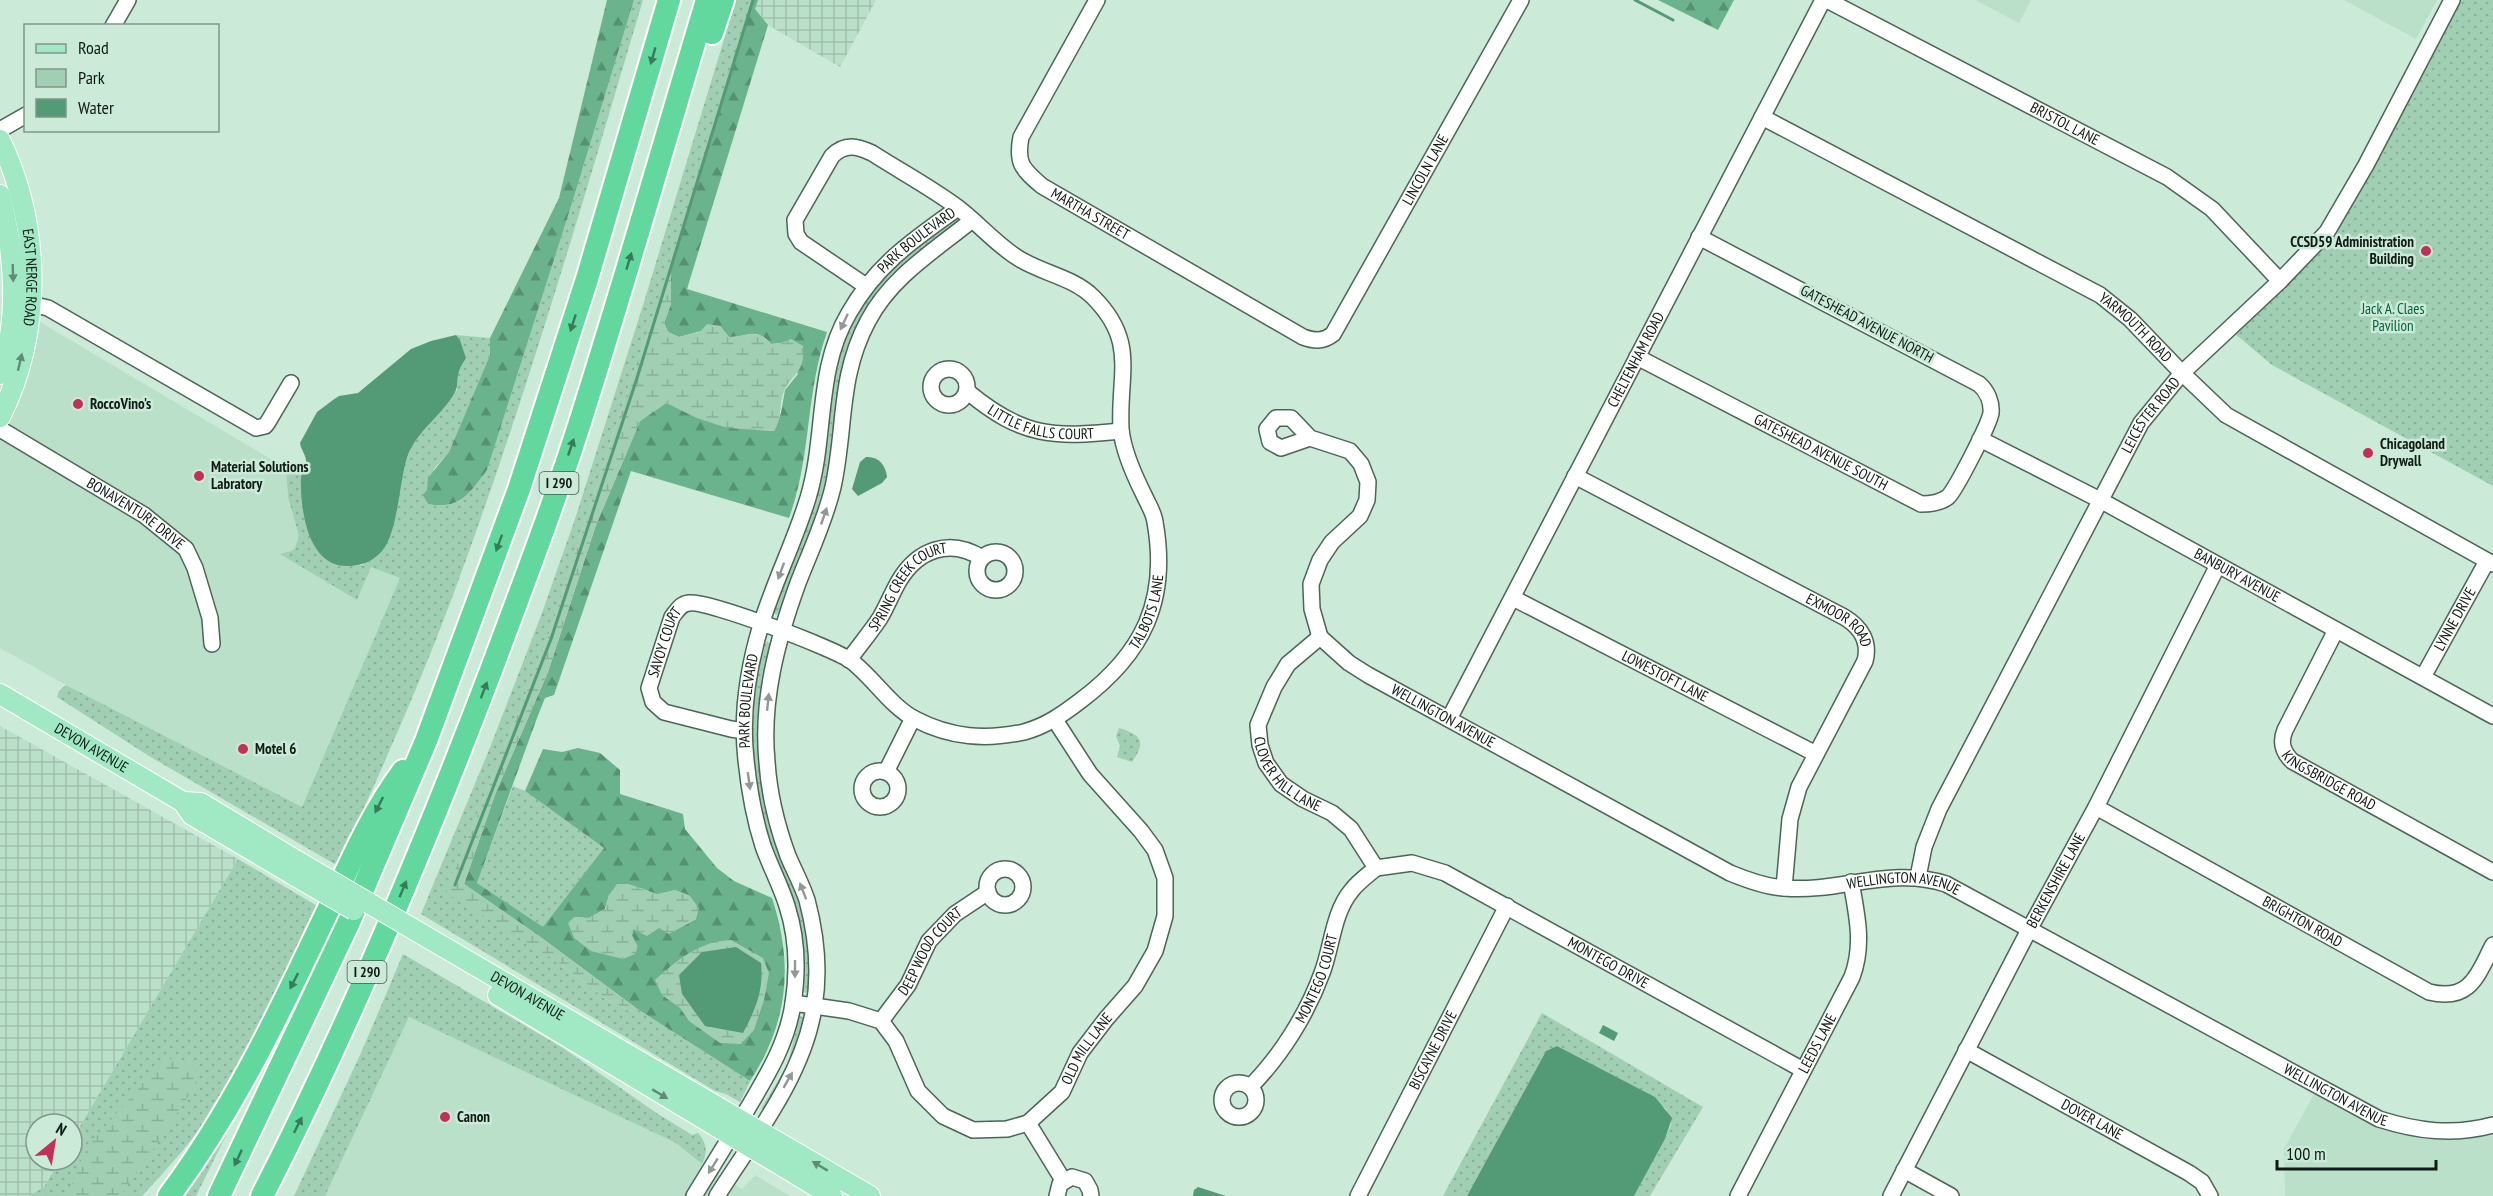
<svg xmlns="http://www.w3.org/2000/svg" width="2493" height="1196" font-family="'PT Sans Narrow',sans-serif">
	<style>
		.built { fill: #bae0ca }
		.industrial { fill: url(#industrial-grid) }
		.green { fill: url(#green-dots) }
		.forest { fill: url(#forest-firs); fill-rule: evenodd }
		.wetland { fill: url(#wetland-marsh) }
		.water { fill: #539b76 }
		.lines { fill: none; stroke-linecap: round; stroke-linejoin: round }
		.stream { stroke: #539b76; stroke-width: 3 }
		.minor-casing { stroke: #4b6556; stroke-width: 18 }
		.major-casing { stroke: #fff; stroke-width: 22 }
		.highway-casing { stroke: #fff; stroke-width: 26 }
		.minor { stroke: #fff; stroke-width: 15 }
		.major { stroke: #a1e8c5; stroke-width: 20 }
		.highway { stroke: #62d89f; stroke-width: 22 }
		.major-bridge-casing { stroke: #fff; stroke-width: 22; stroke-linecap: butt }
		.major-bridge { stroke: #a1e8c5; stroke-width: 20 }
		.oneway { fill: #397a5a }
		.oneway2 { fill: #608c76 }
		.oneway3 { fill: #939896 }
		.poi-dot { fill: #c03058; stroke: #cbead8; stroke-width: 2 }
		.labels { text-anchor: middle; stroke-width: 5; stroke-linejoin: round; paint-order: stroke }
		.shield { fill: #cbead8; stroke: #485950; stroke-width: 1.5 }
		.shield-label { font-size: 14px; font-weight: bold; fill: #101b15 }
		.street-label { font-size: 15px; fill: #101b15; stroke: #cbead8 }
		.poi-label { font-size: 15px; font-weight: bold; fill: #101b15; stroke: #cbead8; text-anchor: start }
		.park-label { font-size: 15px; fill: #04623f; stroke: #cbead8 }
	</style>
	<defs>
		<pattern id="industrial-grid" width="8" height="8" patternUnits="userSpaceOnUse" patternTransform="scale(1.5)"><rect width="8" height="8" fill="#bae0ca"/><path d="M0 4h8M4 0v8" fill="none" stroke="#9fc0ad"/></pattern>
		<pattern id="green-dots" width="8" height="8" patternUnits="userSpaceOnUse" patternTransform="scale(1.5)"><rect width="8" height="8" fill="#a0cfb4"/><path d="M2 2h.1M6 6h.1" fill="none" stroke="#89b19a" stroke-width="1.8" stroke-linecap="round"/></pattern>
		<pattern id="forest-firs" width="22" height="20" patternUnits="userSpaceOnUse" patternTransform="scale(1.5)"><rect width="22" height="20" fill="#6ab38c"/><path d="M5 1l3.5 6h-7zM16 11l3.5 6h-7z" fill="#569171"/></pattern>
		<pattern id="wetland-marsh" width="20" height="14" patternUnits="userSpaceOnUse" patternTransform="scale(1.5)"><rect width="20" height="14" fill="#a0cfb4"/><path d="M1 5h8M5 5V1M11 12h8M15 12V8" fill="none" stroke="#89b19a"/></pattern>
	</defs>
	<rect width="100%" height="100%" fill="#cbead8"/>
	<g class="built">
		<path d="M1975 0H2031L2019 23Z"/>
		<path d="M2344 0H2437L2416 39Z"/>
		<path d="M0 315 40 322 286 468 288 497 299 536 296 548 291 551 281 554 357 599 371 566 401 578 302 808 66 685 0 648Z"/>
		<path d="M409 1017 676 1143 702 1164 742 1189 755 1175 790 1196H325Z"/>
		<path d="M2314 1094 2367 1123 2408 1136 2434 1140H2462L2493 1133V1196H2285L2284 1149Z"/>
	</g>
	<g class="industrial">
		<path d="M758 0H876L840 67 768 25 755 9Z"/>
		<path d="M0 726 238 859 72 1140V1124H36V1160H60L44 1187 29 1196H0Z"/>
	</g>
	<g class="green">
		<path d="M634 0H643C583 201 525 402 452 598 418 689 378 777 338 866L149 756 57 697 59 691 66 685 302 807 400 578 371 567 357 600 280 554 291 551 295 548 299 536 288 497 286 468 303 467 301 475 344 566 363 565 398 493 407 458 413 443 457 390 458 372 466 358 460 340 456 335 490 338V355L449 452 434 469 428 504C460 510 470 493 487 470L573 200Z"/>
		<path d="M736 0H753L671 270 633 373 547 640 455 870 443 884 558 962 606 999 630 1011 636 1008 750 1081 740 1102 726 1094 715 1091 421 914 491 745 542 613 576 516 644 302Z"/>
		<path d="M2461 0H2493V486L2272 365 2234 333 2319 253 2334 233 2360 190Z"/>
		<path d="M956 218 959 222C901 267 853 303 839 381 834 409 836 439 830 467 819 517 798 565 780 613L776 615 773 610 828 410 839 352 854 316 888 270Z"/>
		<path d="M767 641 771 645C766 681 754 722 759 759 765 799 830 965 806 993L802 991 778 867 767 834 758 799 750 740 757 671 763 646Z"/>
		<path d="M1119 728C1141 735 1147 741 1132 762L1117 757 1120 746 1116 736Z"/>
		<path d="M513 786 525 791 604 848 543 928 477 883Z"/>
		<path d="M238 859 319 907C287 971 256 1044 218 1103 196 1137 169 1167 142 1196H29L44 1187 60 1160H72V1140Z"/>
		<path d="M403 954 563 1048 655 1112 692 1135 698 1133C707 1144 708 1151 702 1164L676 1143 409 1017 325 1196H294L361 1053Z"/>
		<path d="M1542 1013 1703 1107 1650 1196H1634L1665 1139 1671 1124 1666 1109 1645 1092 1557 1046 1546 1051 1467 1196H1443Z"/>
		<path d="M799 1016 803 1017 804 1020 792 1060 763 1110 761 1109 788 1064Z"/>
		<path d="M234 1119 196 1196H183Z"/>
	</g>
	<g class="forest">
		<path d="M607 0H634L573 200 487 470C470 493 460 510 428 504L423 495 427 490 428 478 449 452 490 355V338L559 198Z"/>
		<path d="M753 0H758L755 9 768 25 687 289 827 332C805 395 812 455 789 518L631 471 554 695 545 698 537 718 477 883 543 927 604 848 525 791 543 749 562 752 578 748 600 753 620 770V794L683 814 685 829 717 868 734 881 772 898C794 964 788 1023 750 1081L636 1008 539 936 464 884 496 792 548 672 596 525 640 421 666 403 758 430 774 431 781 413 785 390 798 374 781 343 771 344C755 326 749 337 729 337L720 326 679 337 668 332 664 323 671 304V270ZM641 888 657 895 675 890 696 919 683 926 633 928 632 935 574 917 589 918 605 909 609 895Z"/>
		<path d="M1658 0H1734L1718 30Z"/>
	</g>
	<g class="wetland">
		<path d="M671 270V304L664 323 668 332 679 337 700 332 707 324 720 326 729 337C749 337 755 327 771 344L781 343 791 339 803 346C805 372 795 371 785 389 778 403 783 418 774 431L727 428 697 418 666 403 640 421 596 525 548 672 496 792 464 884 539 936 636 1008 630 1011 606 999 558 962 448 894 443 883 455 870 547 640 633 373Z"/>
		<path d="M617 884H629L657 894 675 890 689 895 699 908 696 919 669 934 659 928 647 936 633 929 632 935 638 947 635 954 623 959 591 951 574 938 568 923 574 917 589 918 605 909 609 895Z"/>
		<path d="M731 940 763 958 769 973 764 1000 754 1030 741 1044 720 1043 689 1021 680 1008 662 995 655 980C677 960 700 941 731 940Z"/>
		<path d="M173 1058 187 1061 196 1068 197 1079 192 1091 142 1166 120 1196H61L71 1187 83 1155 97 1135 140 1087 147 1073 155 1066Z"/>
	</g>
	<g class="water">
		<path d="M456 335 460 340 466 358C463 363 459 369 458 375 457 381 458 387 455 392 442 416 415 432 407 458 399 483 398 532 382 551 373 561 363 565 350 566 307 569 300 508 301 477 302 471 307 464 306 460 305 453 301 450 300 443L317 412 333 400 339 396 358 393 411 349 431 341Z"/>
		<path d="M866 457C878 456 886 465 887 477L882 483 858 496 852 489 860 462Z"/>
		<path d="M736 947 761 963C764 990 755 1011 743 1033L705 1026 682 994 679 975 702 952Z"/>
		<path d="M1603 1025 1618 1033 1614 1041 1599 1033Z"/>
		<path d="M1557 1046 1655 1097 1672 1118 1665 1139 1634 1196H1467L1546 1051Z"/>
		<path d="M1198 1187 1226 1196H1193L1194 1190Z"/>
	</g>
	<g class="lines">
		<g class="stream">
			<path d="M1635 0 1673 20"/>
			<path d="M455 885 551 639 637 378 753 0"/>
		</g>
		<defs>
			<g id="minor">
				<path id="s1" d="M1097 0 1021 137C1016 163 1022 169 1042 186L1303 337C1314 341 1323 342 1333 334L1521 0"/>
				<path id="s2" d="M1827 0 2167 177 2212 209 2280 281"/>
				<path d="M113 26 128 0"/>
				<path id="s3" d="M1762 117 2100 295 2130 319 2182 373 2226 415 2493 564"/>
				<path d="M0 130 26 115"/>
				<path d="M31 304 48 308 256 428 265 426 268 422 291 383"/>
				<path id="s4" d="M1637 357 1921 504C1930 504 1940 503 1948 497 1956 489 1989 425 1991 413 1992 402 1987 391 1979 384L1699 237"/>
				<circle cx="949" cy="387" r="18"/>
				<path id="s5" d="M968 392C1022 437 1053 438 1121 431"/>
				<path id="s6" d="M0 429 144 515 186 549 195 568 210 618 212 644"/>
				<path d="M1310 438 1281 448 1270 442 1267 429 1276 418H1291L1310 438 1350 451 1361 464 1368 482 1367 500 1360 516 1332 542 1320 560 1311 584 1312 609 1320 637"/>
				<path id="s7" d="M1980 439 2100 500 2493 716"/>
				<path id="s8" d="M1575 476 1844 617C1861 627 1870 642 1865 661L1799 787 1790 819 1784 888"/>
				<circle cx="996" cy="571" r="19"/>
				<path id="s9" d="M1513 598 1816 754"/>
				<path id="s10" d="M2336 630 2285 730C2280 742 2282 751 2292 761L2493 872"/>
				<path id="s11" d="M1320 637 1349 663 1368 675 1730 873C1747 880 1766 887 1784 888 1840 893 1891 866 1946 884L2379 1119C2417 1131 2453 1136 2493 1125"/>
				<path id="s12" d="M1320 637 1288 664 1274 687 1258 725 1260 745 1266 763 1281 784 1303 799 1332 813 1351 829 1376 868 1412 863 1445 873 1803 1070"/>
				<path id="s13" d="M849 660C859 646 870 633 880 618 887 606 892 593 899 581 918 549 950 538 982 558"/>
				<path id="s14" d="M2423 677 2487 561"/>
				<path id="s15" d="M1449 719 1823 0"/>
				<path id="s16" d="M744 731 731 729 664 712 653 702 649 688 672 617C677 611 680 604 689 603 708 600 832 648 850 660 872 676 891 707 915 719 951 738 986 740 1024 732 1046 726 1063 714 1080 701 1143 654 1169 601 1155 522 1154 513 1148 504 1144 495 1134 475 1123 451 1121 429 1118 374 1138 342 1093 297 1072 276 1039 273 1015 256 994 242 977 222 957 207 930 187 900 171 872 153 857 146 845 143 832 156L795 220 796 234 801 242 866 286"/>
				<circle cx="880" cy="789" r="18"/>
				<path d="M886 772 913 718"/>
				<path id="s17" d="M2096 807 2429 992C2470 1002 2477 976 2493 945"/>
				<circle cx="1005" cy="887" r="18"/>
				<path id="s18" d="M1918 877 1924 847 1939 809 2141 423 2182 373 2280 281 2327 232 2366 165 2452 0"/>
				<path id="s19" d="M793 1003 849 1011 881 1021 896 1041 918 1091 943 1116 973 1130 1007 1129 1028 1123 1062 1092 1080 1053 1106 1019 1135 986 1155 951 1165 916V878L1155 850 1141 831 1090 774 1055 720"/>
				<path id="s20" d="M881 1021 908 985 929 941 955 914 988 892"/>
				<path id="s21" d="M1966 1050 2189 1173 2202 1182 2210 1196"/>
				<circle cx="1239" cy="1100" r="17"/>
				<path id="s22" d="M1250 1087C1281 1056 1307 1014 1322 973 1332 947 1333 912 1352 890 1358 882 1368 875 1376 868"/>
				<path d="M1028 1123 1063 1180"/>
				<path d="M1904 1170 1951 1196"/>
				<path id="s23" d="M694 1196C712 1167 730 1137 748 1108 768 1074 787 1043 793 1004 798 972 797 937 787 906 781 886 770 866 763 846 754 818 749 789 746 760 741 716 748 668 761 625 774 582 795 541 808 498 827 435 815 371 849 313 877 264 913 240 958 208"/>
				<path d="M717 1196C753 1139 804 1075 814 1007 820 972 816 934 807 900 802 885 794 870 788 856 777 826 769 793 767 762 761 700 777 641 798 583 810 552 825 521 833 487 846 428 838 377 868 321 891 277 934 251 971 221"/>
				<path d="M1057 1196 1060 1184 1072 1177 1085 1181 1090 1190 1091 1196"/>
				<path id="s24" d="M1358 1196 1507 906"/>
				<path id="s25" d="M1738 1196 1852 977C1864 945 1857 915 1851 882"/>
				<path id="s26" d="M1891 1196 2030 928 2096 807 2218 565"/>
			</g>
			<g id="major">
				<path id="s27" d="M0 140C41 225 43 332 0 417"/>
				<path d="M0 195C14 252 21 317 0 374"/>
				<path id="s28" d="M0 694 183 802 192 815 292 874"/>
				<path d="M183 802 201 803 297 861"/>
				<path id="s29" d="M442 946 870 1196"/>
				<path d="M498 995 832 1196"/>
			</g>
			<g id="highway">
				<path d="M712 33 723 0"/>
				<path d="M169 1196C231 1113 276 1020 320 927 346 874 368 818 403 771"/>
				<path d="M219 1196 349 922 426 741 519 489 587 279 669 0"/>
				<path d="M262 1196C351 1023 426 842 495 660 527 574 560 488 587 400 629 267 667 133 707 0"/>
			</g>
		</defs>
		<use href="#minor" class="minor-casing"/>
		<use href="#major" class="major-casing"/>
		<use href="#highway" class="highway-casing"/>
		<use href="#minor" class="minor"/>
		<use href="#major" class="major"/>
		<use href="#highway" class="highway"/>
		<defs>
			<g id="major-bridge">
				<path d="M297 861 442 946"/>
				<path d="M292 874 354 910"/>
			</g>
		</defs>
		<use href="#major-bridge" class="major-bridge-casing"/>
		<use href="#major-bridge" class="major-bridge"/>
	</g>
	<defs><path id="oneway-solid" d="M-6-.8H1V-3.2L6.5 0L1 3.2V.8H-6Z" transform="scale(1.5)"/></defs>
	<g class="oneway">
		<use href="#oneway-solid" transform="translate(653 56) rotate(106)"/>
		<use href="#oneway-solid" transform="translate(629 261) rotate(-73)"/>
		<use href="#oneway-solid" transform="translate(573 323) rotate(108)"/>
		<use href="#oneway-solid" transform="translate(571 447) rotate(-71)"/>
		<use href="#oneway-solid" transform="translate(499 543) rotate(110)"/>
		<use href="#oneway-solid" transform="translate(484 690) rotate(-69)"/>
		<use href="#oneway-solid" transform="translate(379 805) rotate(117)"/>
		<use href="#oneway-solid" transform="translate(403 889) rotate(-67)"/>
		<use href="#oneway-solid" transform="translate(294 981) rotate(117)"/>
		<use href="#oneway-solid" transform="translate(298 1125) rotate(-63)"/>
		<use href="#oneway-solid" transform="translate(238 1158) rotate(115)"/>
	</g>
	<g class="oneway2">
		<use href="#oneway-solid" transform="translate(13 273) rotate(88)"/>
		<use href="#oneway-solid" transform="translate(20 362) rotate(-77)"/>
		<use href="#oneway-solid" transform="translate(660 1094) rotate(31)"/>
		<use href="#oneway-solid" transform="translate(820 1166) rotate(-149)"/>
	</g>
	<g class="oneway3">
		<use href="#oneway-solid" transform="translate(844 322) rotate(115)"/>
		<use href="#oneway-solid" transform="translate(824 516) rotate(-71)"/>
		<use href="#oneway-solid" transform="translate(781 571) rotate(110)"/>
		<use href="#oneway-solid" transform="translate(768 702) rotate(-84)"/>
		<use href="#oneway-solid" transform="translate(749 781) rotate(82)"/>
		<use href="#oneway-solid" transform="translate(803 891) rotate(-111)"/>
		<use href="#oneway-solid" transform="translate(795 969) rotate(90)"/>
		<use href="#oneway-solid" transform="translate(788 1080) rotate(-60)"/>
		<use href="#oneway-solid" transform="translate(713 1166) rotate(122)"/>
	</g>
	<g class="poi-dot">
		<circle cx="2426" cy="251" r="6"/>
		<circle cx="78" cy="404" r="6"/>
		<circle cx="2368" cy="453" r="6"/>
		<circle cx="199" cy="476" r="6"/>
		<circle cx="243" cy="749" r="6"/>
		<circle cx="445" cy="1117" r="6"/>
	</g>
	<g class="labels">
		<g class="shield">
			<rect x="539.5" y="472" width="39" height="22" rx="4.5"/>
			<rect x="347.5" y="961" width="39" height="22" rx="4.5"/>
		</g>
		<g class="shield-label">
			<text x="559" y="488">I 290</text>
			<text x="367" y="977">I 290</text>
		</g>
		<g class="street-label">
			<text dy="5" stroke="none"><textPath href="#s2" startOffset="268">BRISTOL LANE</textPath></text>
			<text dy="5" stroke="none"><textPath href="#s1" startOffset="736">LINCOLN LANE</textPath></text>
			<text dy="5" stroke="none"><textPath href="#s1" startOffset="270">MARTHA STREET</textPath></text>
			<text dy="5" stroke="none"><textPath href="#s23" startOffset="1032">PARK BOULEVARD</textPath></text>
			<text dy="5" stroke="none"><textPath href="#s27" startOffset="142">EAST NERGE ROAD</textPath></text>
			<text transform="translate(1867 324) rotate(28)" y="5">GATESHEAD AVENUE NORTH</text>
			<text dy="5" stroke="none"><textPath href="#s3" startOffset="430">YARMOUTH ROAD</textPath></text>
			<text dy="5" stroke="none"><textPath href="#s15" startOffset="405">CHELTENHAM ROAD</textPath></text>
			<text dy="5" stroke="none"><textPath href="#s18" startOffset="519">LEICESTER ROAD</textPath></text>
			<text dy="5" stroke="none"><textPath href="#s5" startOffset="82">LITTLE FALLS COURT</textPath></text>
			<text dy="5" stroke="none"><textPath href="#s4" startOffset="207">GATESHEAD AVENUE SOUTH</textPath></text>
			<text dy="5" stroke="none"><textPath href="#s6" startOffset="160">BONAVENTURE DRIVE</textPath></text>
			<text dy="5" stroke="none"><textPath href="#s7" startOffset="291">BANBURY AVENUE</textPath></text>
			<text dy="5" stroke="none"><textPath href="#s13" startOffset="96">SPRING CREEK COURT</textPath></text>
			<text dy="5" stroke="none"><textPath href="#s16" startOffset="760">TALBOTS LANE</textPath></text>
			<text dy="5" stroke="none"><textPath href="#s14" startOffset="66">LYNNE DRIVE</textPath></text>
			<text dy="5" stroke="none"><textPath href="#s8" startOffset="302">EXMOOR ROAD</textPath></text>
			<text dy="5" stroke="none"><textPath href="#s16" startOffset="160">SAVOY COURT</textPath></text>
			<text dy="5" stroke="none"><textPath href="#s9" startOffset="171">LOWESTOFT LANE</textPath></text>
			<text dy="5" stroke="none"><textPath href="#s23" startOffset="528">PARK BOULEVARD</textPath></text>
			<text dy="5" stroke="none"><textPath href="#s11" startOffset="147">WELLINGTON AVENUE</textPath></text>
			<text dy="5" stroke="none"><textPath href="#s28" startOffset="106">DEVON AVENUE</textPath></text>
			<text dy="5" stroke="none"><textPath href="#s12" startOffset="171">CLOVER HILL LANE</textPath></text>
			<text dy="5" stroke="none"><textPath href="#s10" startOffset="188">KINGSBRIDGE ROAD</textPath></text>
			<text dy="5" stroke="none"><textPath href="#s26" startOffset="356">BERKENSHIRE LANE</textPath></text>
			<text dy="5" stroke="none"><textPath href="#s11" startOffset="651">WELLINGTON AVENUE</textPath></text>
			<text dy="5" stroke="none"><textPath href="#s17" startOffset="236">BRIGHTON ROAD</textPath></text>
			<text dy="5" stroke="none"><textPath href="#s20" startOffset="86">DEEP WOOD COURT</textPath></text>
			<text dy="5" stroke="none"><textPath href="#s12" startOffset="562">MONTEGO DRIVE</textPath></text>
			<text dy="5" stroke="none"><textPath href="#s22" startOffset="129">MONTEGO COURT</textPath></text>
			<text dy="5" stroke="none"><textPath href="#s29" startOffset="99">DEVON AVENUE</textPath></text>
			<text dy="5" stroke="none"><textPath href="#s25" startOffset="172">LEEDS LANE</textPath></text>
			<text dy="5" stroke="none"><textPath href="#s19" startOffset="390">OLD MILL LANE</textPath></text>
			<text dy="5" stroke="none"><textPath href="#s24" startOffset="164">BISCAYNE DRIVE</textPath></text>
			<text dy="5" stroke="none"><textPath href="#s11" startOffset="1137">WELLINGTON AVENUE</textPath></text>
			<text dy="5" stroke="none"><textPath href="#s21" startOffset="144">DOVER LANE</textPath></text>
		</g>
		<g class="poi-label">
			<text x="2414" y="247" text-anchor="end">CCSD59 Administration<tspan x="2414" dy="17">Building</tspan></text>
			<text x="90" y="409">RoccoVino's</text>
			<text x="2380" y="449">Chicagoland<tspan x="2380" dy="17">Drywall</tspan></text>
			<text x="211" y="472">Material Solutions<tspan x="211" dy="17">Labratory</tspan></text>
			<text x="255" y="754">Motel 6</text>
			<text x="457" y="1122">Canon</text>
		</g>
		<g class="park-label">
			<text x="2393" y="314">Jack A. Claes<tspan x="2393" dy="17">Pavilion</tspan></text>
		</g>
	</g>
	<rect x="24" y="24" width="195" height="108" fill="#cbead8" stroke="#80978a" stroke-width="1.5"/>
	<rect x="36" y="44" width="30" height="9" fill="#a1e8c5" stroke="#80978a" stroke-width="1.5"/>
	<text x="78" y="54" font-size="18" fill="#101b15">Road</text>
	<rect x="36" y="69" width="30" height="18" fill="#a0cfb4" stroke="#80978a" stroke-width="1.5"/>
	<text x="78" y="84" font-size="18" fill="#101b15">Park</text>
	<rect x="36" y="99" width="30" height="18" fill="#539b76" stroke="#80978a" stroke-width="1.5"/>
	<text x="78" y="114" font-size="18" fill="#101b15">Water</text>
	<g transform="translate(54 1142) rotate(30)"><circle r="28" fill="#cbead8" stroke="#80978a" stroke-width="1.5"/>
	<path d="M0-4.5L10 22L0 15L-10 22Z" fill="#c03058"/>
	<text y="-9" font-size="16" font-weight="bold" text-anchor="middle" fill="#101b15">N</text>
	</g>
	<path d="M2277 1160v9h159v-9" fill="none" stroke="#101b15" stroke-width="3"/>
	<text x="2286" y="1160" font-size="18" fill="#101b15" stroke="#cbead8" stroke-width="4.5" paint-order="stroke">100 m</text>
</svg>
